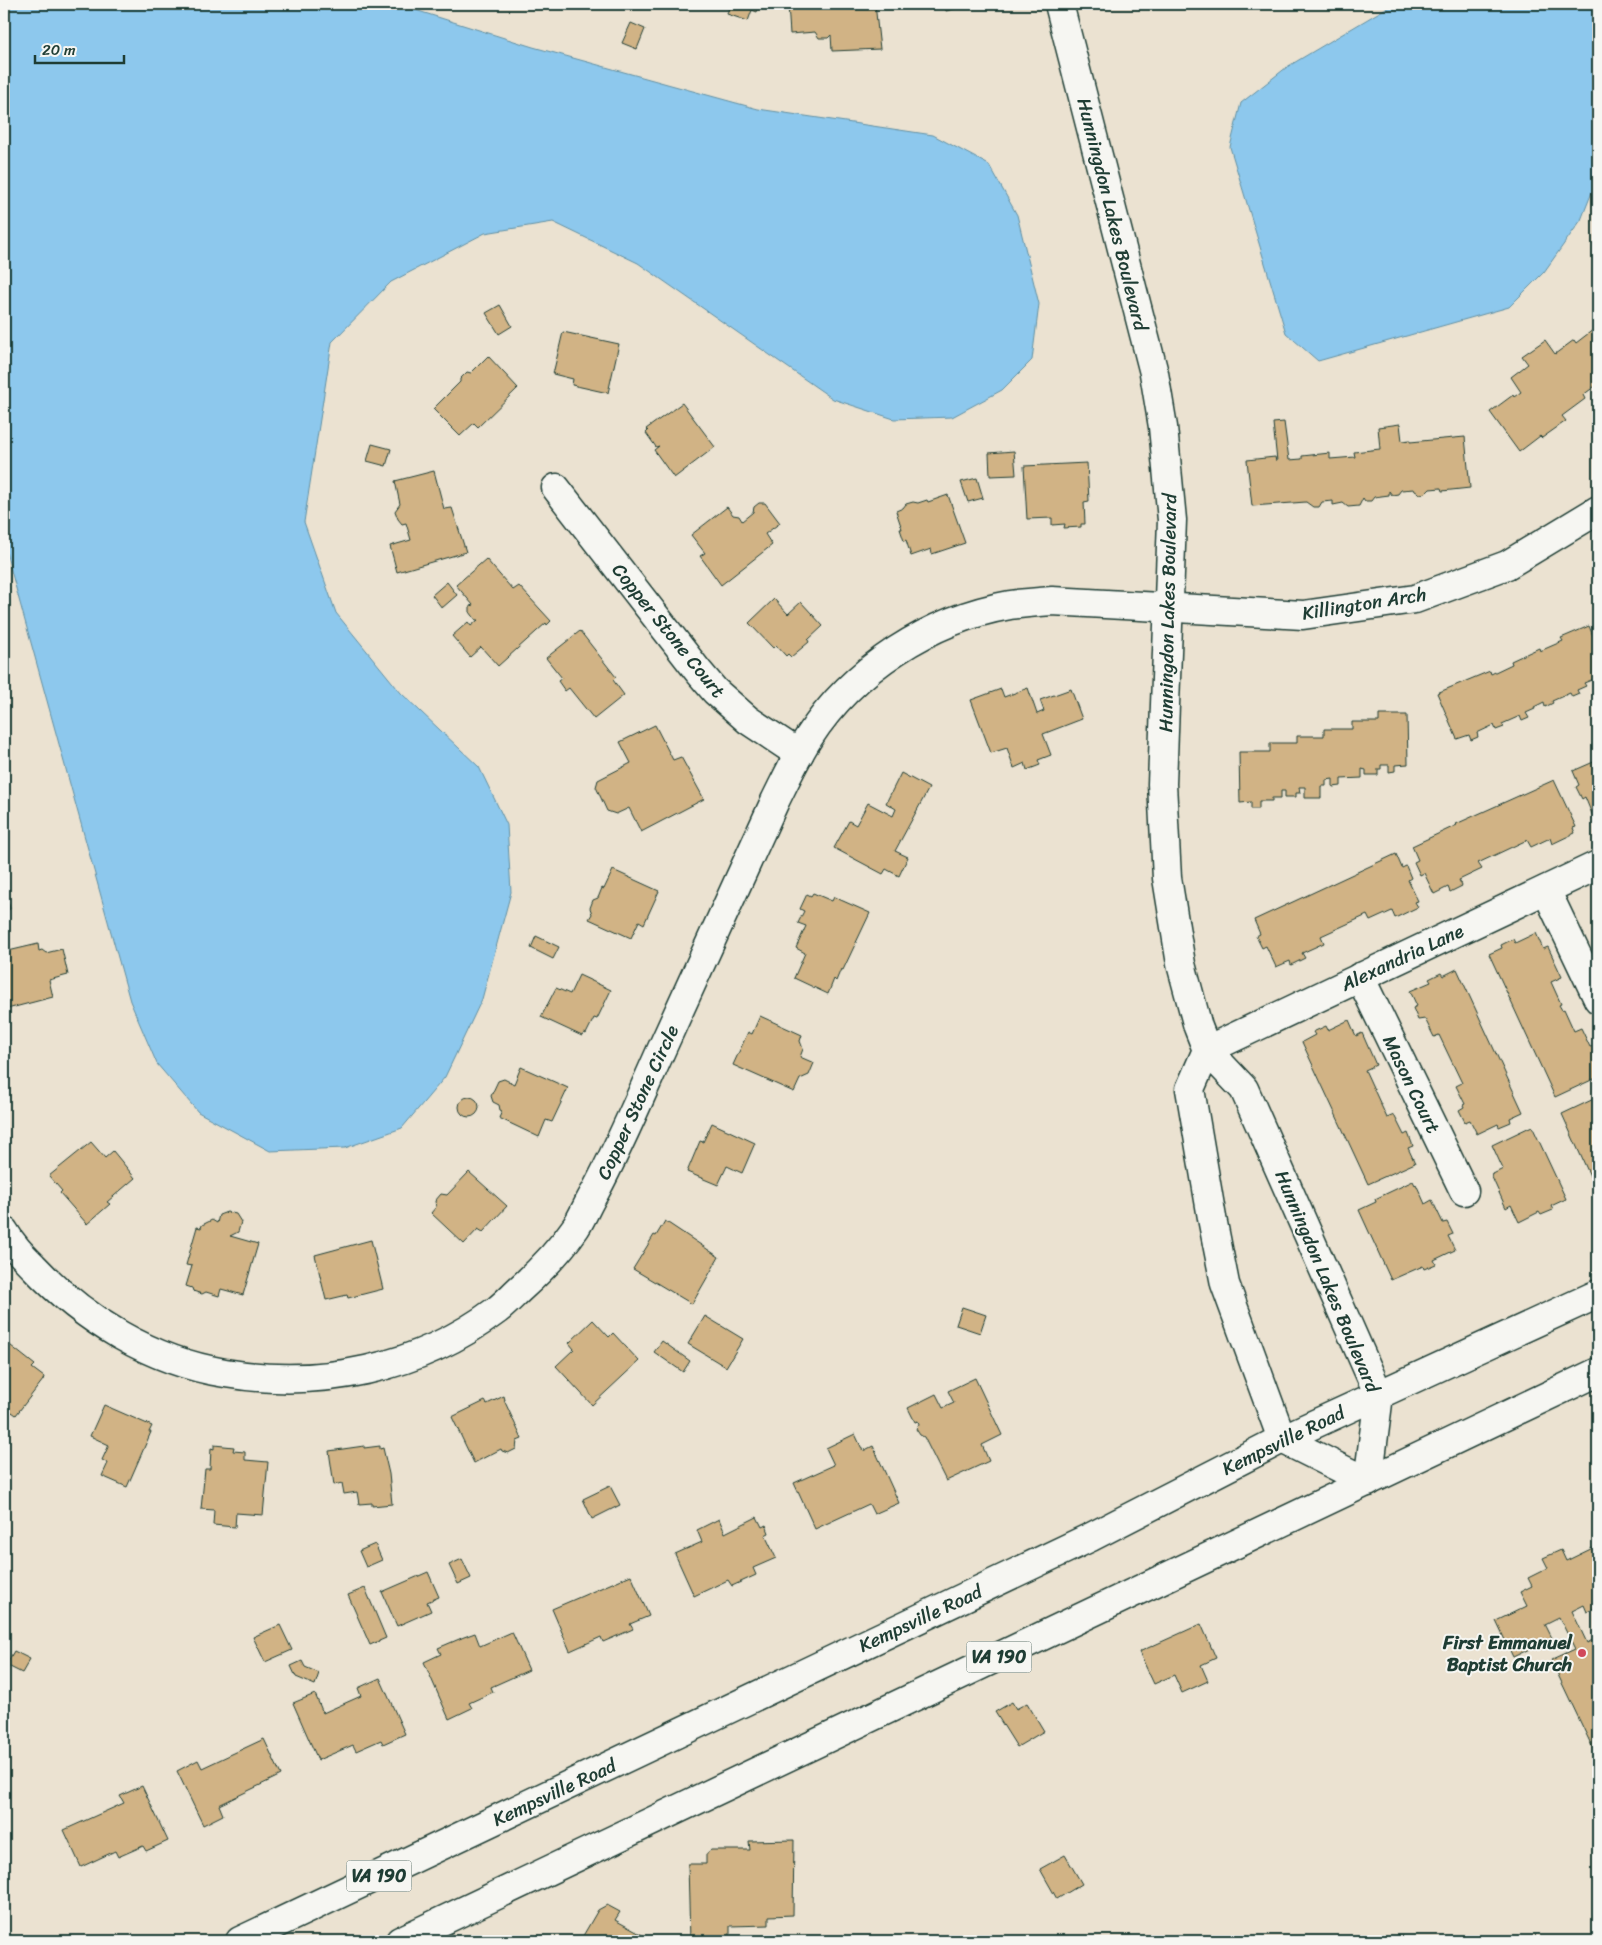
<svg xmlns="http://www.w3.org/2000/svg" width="1602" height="1945" font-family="Sriracha,sans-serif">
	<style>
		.water { fill: #8dc8ed; stroke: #6190a3 }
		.building { fill: #d1b385; stroke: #1f3d34 }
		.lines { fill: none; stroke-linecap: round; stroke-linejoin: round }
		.street-casing { stroke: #1f3d34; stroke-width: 31 }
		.primary-casing { stroke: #1f3d34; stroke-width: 31 }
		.street { stroke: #f6f6f2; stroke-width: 28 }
		.primary { stroke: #f6f6f2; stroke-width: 28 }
		.poi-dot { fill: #d1495b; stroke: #f6f6f2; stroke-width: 2 }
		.labels { text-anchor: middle; stroke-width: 4; stroke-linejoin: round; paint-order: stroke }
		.shield { fill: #f6f6f2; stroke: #60746d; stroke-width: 1 }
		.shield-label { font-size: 18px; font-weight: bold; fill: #1f3d34 }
		.street-label { font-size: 19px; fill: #1f3d34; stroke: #f6f6f2 }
		.poi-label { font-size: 19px; font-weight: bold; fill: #1f3d34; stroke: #f6f6f2; text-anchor: end }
	</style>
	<rect width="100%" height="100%" fill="#ebe2d1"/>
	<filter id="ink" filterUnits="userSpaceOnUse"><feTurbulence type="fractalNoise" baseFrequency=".02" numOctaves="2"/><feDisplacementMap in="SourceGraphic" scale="10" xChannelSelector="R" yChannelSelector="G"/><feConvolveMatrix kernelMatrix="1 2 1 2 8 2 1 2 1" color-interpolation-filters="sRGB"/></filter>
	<g filter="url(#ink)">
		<g class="water">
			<path d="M4 4H396L533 47 758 109 933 135 989 165 1017 215 1039 304 1032 360 1002 390 952 417 894 419 833 399 638 263 553 222 485 233 391 282 332 342 304 522 336 613 401 693 479 767 507 825 511 892 482 999 445 1077 402 1128 345 1148 270 1151 198 1112 157 1064 130 1001 4 545Z"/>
			<path d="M1393 4H1598V177L1581 220 1544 272 1509 307 1318 361 1286 333 1230 147 1241 103 1287 67Z"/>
		</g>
		<g class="building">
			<path d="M730 4H759L757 12 752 10 748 21 727 14Z"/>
			<path d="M788 4H875L880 49 832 51 831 35 828 38H819L815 32 790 34Z"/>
			<path d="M944 4H973L946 11Z"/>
			<path d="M631 23 645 29 637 49 622 43Z"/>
			<path d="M500 305 512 326 499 334 486 313Z"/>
			<path d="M1598 326V384L1583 395 1585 399 1562 416 1566 421 1542 438 1540 436 1519 452 1490 412 1513 395 1514 397 1521 392 1511 377 1528 364 1522 356 1545 340 1555 354 1574 340 1576 343Z"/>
			<path d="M563 332 619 344 608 393 572 385 573 379 553 374Z"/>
			<path d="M488 356 518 388 478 427 474 423 460 436 433 409 460 382V379L467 372 471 373Z"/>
			<path d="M682 403 715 447 674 478 654 450 659 446 656 447 646 433 648 431 646 429Z"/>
			<path d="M1284 422 1289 460 1302 459V456L1330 453V459L1355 457 1354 452 1380 449 1378 427 1400 424 1402 441 1410 440V442L1465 437 1470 488 1442 491 1441 488 1430 489 1426 493 1420 494 1415 491 1414 489 1401 490 1398 494 1392 495 1389 491V495L1374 497 1371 501H1365L1363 498 1359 506 1348 507 1343 503 1333 505V501L1322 502 1319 507H1313L1306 502 1252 506 1247 460 1275 457 1276 462 1277 461 1273 423Z"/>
			<path d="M372 444 391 449 386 466 367 461Z"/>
			<path d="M1014 451 1016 475 990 476 989 453Z"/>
			<path d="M1087 463 1089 501 1084 502 1085 524H1081V527L1064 528 1065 524 1052 525V518L1027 519 1024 466Z"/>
			<path d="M434 471 444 509 452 508 466 552 397 572 390 546 411 540 406 523 402 524 398 519 395 511 400 504 395 481Z"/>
			<path d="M977 478 983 498 968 502 961 482Z"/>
			<path d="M948 495 965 543 932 554 931 549 911 556 906 540 904 541 900 529H902L896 511 903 508 906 504 913 502 918 503 927 500 928 502Z"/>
			<path d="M759 503H765L780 523 765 534 772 545 721 585 700 556 705 553 691 535 727 507 733 515 739 516 742 521 753 512 754 507Z"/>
			<path d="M486 559 513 590 519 586 551 621 547 625 546 623 498 666 481 647 470 657 452 636 468 622 471 626 478 620H476L470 612V606L473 605 456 585Z"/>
			<path d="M447 582 457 595 442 608 432 595Z"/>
			<path d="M774 599 788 614 801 602 823 626 808 640 809 642 791 657 788 654 786 656 776 645 773 648 749 623Z"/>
			<path d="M1589 626 1598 648V681L1595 683 1594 679 1584 683 1586 686 1577 690 1579 694 1572 697 1570 693 1552 701 1553 703 1545 707 1544 702 1534 707 1535 709 1526 713 1529 718 1522 721 1520 716 1502 724 1504 727 1496 730 1494 725 1477 733 1478 737 1471 740 1469 735 1457 739 1437 693 1490 671 1491 674 1512 664 1511 661 1539 648 1540 651 1563 641 1561 638Z"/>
			<path d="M580 631 616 677 613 680 624 695 594 719 569 688 565 691 558 681 562 678 546 658Z"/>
			<path d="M1028 688 1037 714 1044 711 1040 700 1071 689 1082 719 1043 734 1051 755 1038 760 1040 765 1027 770 1025 763 1014 768 1007 748 991 753 971 700 1001 689 1004 697Z"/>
			<path d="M1379 715H1407L1408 764 1395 765V771L1389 772V765H1381V769H1378V775H1366V770L1362 769V778L1341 779V786L1333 787V779L1326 780V786H1321V798H1305V787H1299L1300 793H1296V797H1285V791H1281V798H1272V801H1259V809H1251V802L1240 803 1239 752H1270V743H1297V736H1324V729H1352V722H1379Z"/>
			<path d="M655 725 673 760 681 757 704 799 641 832 629 808 616 814 607 811 596 787 598 780 631 763 620 742Z"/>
			<path d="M1598 760V820L1597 818 1594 819 1585 797 1582 799 1576 787 1579 785 1573 771Z"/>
			<path d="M901 773 929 788 895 851 908 857 899 876 886 869 883 874 834 848 849 821 856 825 868 803 893 816 896 809 886 803Z"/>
			<path d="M1554 780 1576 827 1573 828 1575 833 1552 844 1550 838 1531 847 1527 840 1478 863 1482 869 1459 880 1462 886 1450 892 1448 887 1434 894 1424 873 1420 875 1414 862 1418 860 1412 846 1457 825 1456 824Z"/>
			<path d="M1396 854 1402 868 1406 866 1411 878 1408 880 1418 901 1415 902 1418 907 1395 918 1392 911 1370 921 1367 915 1321 936 1324 943 1302 953 1305 958 1291 965 1290 961 1276 967 1266 946 1262 948 1256 936 1260 934 1254 920Z"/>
			<path d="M613 870 659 891 644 924 639 921 631 938 589 919 592 914 590 908 593 900 598 898 602 888 604 889Z"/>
			<path d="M4 872 5 873 8 884 5 887 10 909 4 911Z"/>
			<path d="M813 893 832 901 834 897 870 913 843 970 841 969 836 981 834 979 828 994 794 978 805 953 796 948 806 926 798 923 804 911 800 909 807 894 811 896Z"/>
			<path d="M1536 933 1543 949 1548 947 1562 977 1551 982 1561 1004 1559 1005 1562 1010 1564 1009 1574 1031 1581 1028 1590 1047 1594 1046 1598 1055V1060L1595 1061 1598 1068V1077L1555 1097 1489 954 1502 948 1501 945 1513 939 1515 943Z"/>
			<path d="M536 936 559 947 553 959 531 948Z"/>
			<path d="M38 944 39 951 42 950 46 953 62 949 68 975 49 980 53 997 7 1009 4 998V952Z"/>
			<path d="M1457 969 1523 1112 1510 1118 1511 1122 1499 1127 1498 1124 1477 1134 1470 1120 1465 1122 1459 1110 1464 1107 1463 1105 1465 1104 1456 1086 1462 1083 1439 1035 1434 1037 1425 1019 1418 1020 1413 1008 1417 1006 1410 991 1431 982 1429 979 1441 973 1443 976Z"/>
			<path d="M579 975 611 990 597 1019 594 1018 586 1034 584 1033 582 1036 541 1017 556 988 570 994Z"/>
			<path d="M760 1016 802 1035 800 1041 803 1049 800 1057 814 1063 809 1075 800 1079 794 1092 733 1065 748 1032 752 1034Z"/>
			<path d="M1349 1020 1356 1036 1362 1033 1376 1065 1365 1070 1387 1118 1394 1115 1404 1135 1408 1133 1413 1146 1408 1148 1415 1163 1368 1184 1302 1042 1315 1035 1313 1032 1326 1026 1328 1030Z"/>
			<path d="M521 1067 568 1088 552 1122 546 1120 539 1137 499 1118 502 1111 500 1110 499 1105 493 1102 491 1096 498 1081 504 1079 514 1084Z"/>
			<path d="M1598 1097V1185L1595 1187 1562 1114Z"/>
			<circle cx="469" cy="1107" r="10"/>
			<path d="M712 1123 755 1143 742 1173 727 1166 718 1185 687 1172 700 1141 703 1142Z"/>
			<path d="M1532 1126 1566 1199 1551 1206 1553 1210 1541 1215 1539 1212 1519 1222 1511 1205 1506 1208 1491 1175 1503 1169 1492 1145Z"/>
			<path d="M91 1142 105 1158 113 1151 135 1178 107 1202 110 1204 87 1224 60 1193 62 1191 49 1176Z"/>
			<path d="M469 1172 507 1206 483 1232 478 1229 464 1244 431 1213 436 1207 435 1201 441 1194 447 1195Z"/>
			<path d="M1413 1181 1415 1185 1416 1184 1425 1204 1432 1200 1443 1223 1447 1222 1453 1234 1448 1236 1455 1250 1434 1260 1436 1264 1424 1269 1423 1266 1391 1280 1359 1210 1376 1202 1375 1199Z"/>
			<path d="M227 1212 236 1214 241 1222 238 1232 230 1236 258 1244 243 1295 221 1289 219 1296 206 1292 202 1294 193 1291 192 1288 186 1286 192 1266 186 1265 197 1227 201 1228 202 1225 212 1220 217 1223 219 1215Z"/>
			<path d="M665 1221 719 1257 692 1304 633 1269 654 1235 656 1236Z"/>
			<path d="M371 1240 383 1289 348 1298 347 1295 326 1300 315 1255Z"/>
			<path d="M962 1307 986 1315 980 1333 956 1325Z"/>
			<path d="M705 1316 743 1339 726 1367 688 1344Z"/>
			<path d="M593 1320 609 1337 613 1333 639 1361 592 1405 556 1366 574 1349 569 1343Z"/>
			<path d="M662 1341 690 1361 683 1372 654 1352Z"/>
			<path d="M6 1342 35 1365 32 1368 44 1377 43 1380 16 1415 12 1412 7 1414 4 1411V1345Z"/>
			<path d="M975 1378 1002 1435 982 1445 989 1461 946 1481 924 1437 920 1435 916 1429 919 1424 918 1421 915 1422 908 1408 936 1394 943 1408 954 1403 948 1391Z"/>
			<path d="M504 1396 505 1400H504L522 1439 517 1441 516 1449 508 1453 502 1451 501 1449 474 1463 452 1417 485 1401 487 1404Z"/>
			<path d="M104 1405 152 1426 149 1432H151L127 1487 102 1476 108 1463 102 1460 109 1445 90 1436Z"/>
			<path d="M855 1434 863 1451 873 1446 899 1503 874 1514 869 1504 815 1529 794 1483 834 1465 826 1448Z"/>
			<path d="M214 1445 234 1447 233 1451 245 1452V1460L268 1462 263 1515 236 1513 235 1527 213 1525 214 1510 201 1509 205 1469H210L211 1448 214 1449Z"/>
			<path d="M364 1446V1448L380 1446V1449L383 1448 389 1474 392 1504 372 1506V1503L359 1504 357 1492 344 1494 342 1483 334 1485 329 1451Z"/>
			<path d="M610 1486 620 1505 592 1519 583 1499Z"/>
			<path d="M757 1517 762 1527 766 1525 769 1533 765 1535 776 1558 753 1568 756 1575 732 1586 728 1580 694 1596 675 1554 702 1542 697 1530 719 1519 725 1533Z"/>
			<path d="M375 1544 382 1560 366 1567 359 1551Z"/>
			<path d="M1597 1546 1598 1550V1607L1587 1612 1584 1605 1572 1611 1587 1643 1598 1637V1759L1551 1660 1575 1649 1559 1617 1545 1624 1552 1638 1513 1657 1496 1621 1527 1606 1520 1592 1532 1586 1528 1578 1548 1568 1543 1558 1561 1550 1566 1561Z"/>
			<path d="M462 1559 471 1578 458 1584 449 1565Z"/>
			<path d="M428 1572 439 1597 427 1602 431 1611 397 1626 382 1592Z"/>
			<path d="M631 1575 649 1616 630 1624 633 1629 603 1642 601 1637 570 1651 552 1609Z"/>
			<path d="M365 1588 386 1638 370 1645 348 1595Z"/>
			<path d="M1201 1624 1216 1658 1201 1665 1208 1681 1182 1693 1174 1675 1154 1684 1139 1652Z"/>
			<path d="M280 1625 292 1650 265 1662 253 1637Z"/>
			<path d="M512 1632 529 1670 491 1687 493 1692 469 1703 472 1708 449 1719 424 1662 441 1654 438 1648 464 1637 475 1633 480 1646Z"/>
			<path d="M14 1651 30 1659 22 1673 6 1665Z"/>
			<path d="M302 1661 305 1667 319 1673 315 1685 296 1677 291 1666Z"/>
			<path d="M380 1678 405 1734 383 1744 381 1740 356 1751 353 1745 318 1760 293 1703 315 1694 323 1713 361 1696 358 1688Z"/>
			<path d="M1012 1702 1016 1709 1027 1703 1044 1731 1017 1747 995 1712Z"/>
			<path d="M264 1739 281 1775 219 1805 223 1815 203 1825 177 1771 198 1760 202 1768Z"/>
			<path d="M142 1786 168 1841 146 1851 143 1846 118 1857 115 1851 81 1867 64 1830 124 1803 120 1796Z"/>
			<path d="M794 1840 793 1915 769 1916V1925L730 1926V1941H690L688 1864H706V1854L711 1850H750L749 1841Z"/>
			<path d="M1065 1855 1082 1884 1057 1899 1040 1869Z"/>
			<path d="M607 1905 620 1912 615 1920 653 1941H580L598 1910Z"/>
		</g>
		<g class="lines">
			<defs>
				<g id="street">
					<path d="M1059 4 1154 373 1163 427 1172 520 1162 784 1167 878 1181 964 1198 1027 1207 1050 1244 1089 1379 1395 1368 1482 1282 1439 1225 1284 1212 1218 1190 1089 1207 1050"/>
					<path d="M556 488 698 671 715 691 748 720 799 754"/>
					<path d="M1546 890 1598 999"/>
					<path d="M1360 977 1464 1191"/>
					<path d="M1207 1050 1598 865"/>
					<path d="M4 1231C12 1245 22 1255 33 1266 84 1320 151 1361 225 1373 320 1389 419 1369 497 1310 506 1303 514 1294 522 1287 542 1269 561 1249 576 1227 583 1216 588 1203 595 1192 620 1145 641 1095 663 1046 700 964 738 883 775 801 786 779 796 757 809 737 853 669 930 619 1010 605 1024 603 1038 602 1052 601L1303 615 1415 599 1507 565 1598 510"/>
				</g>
				<g id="primary">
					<path d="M240 1941 1091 1537 1282 1439 1598 1294"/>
					<path d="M400 1941 1598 1372"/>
				</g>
			</defs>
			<use href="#street" class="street-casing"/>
			<use href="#primary" class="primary-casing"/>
			<use href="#street" class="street"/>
			<use href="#primary" class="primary"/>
		</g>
	</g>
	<circle class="poi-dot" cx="1582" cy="1653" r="5"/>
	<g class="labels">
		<g class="shield">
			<rect x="966.5" y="1641.5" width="65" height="31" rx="4"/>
			<rect x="346.5" y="1860.5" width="65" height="31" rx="4"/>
		</g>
		<g class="shield-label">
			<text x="999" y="1663">VA 190</text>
			<text x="379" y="1882">VA 190</text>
		</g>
		<g class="street-label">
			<text transform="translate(1113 214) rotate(76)" y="7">Hunningdon Lakes Boulevard</text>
			<text transform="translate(1364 603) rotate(-9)" y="7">Killington Arch</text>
			<text transform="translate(1167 613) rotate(-89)" y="7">Hunningdon Lakes Boulevard</text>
			<text transform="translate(669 630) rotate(51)" y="7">Copper Stone Court</text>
			<text transform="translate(1402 957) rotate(-25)" y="7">Alexandria Lane</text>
			<text transform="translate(1412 1084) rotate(64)" y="7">Mason Court</text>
			<text transform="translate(637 1102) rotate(-65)" y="7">Copper Stone Circle</text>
			<text transform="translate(1328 1281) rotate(67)" y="7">Hunningdon Lakes Boulevard</text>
			<text transform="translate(1283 1440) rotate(-26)" y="7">Kempsville Road</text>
			<text transform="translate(920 1618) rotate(-25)" y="7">Kempsville Road</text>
			<text transform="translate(554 1792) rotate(-25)" y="7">Kempsville Road</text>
		</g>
		<g class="poi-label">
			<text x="1572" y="1649">First Emmanuel<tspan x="1572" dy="22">Baptist Church</tspan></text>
		</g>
	</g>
	<rect width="1602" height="1945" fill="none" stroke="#f6f6f2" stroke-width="20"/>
	<rect x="10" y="10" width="1582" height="1925" fill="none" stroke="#1f3d34" stroke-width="2" filter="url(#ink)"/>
	<path d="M35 55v8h89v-8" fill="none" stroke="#1f3d34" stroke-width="2.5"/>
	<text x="42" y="55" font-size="15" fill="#1f3d34" stroke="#f6f6f2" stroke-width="4" paint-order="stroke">20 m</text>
</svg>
